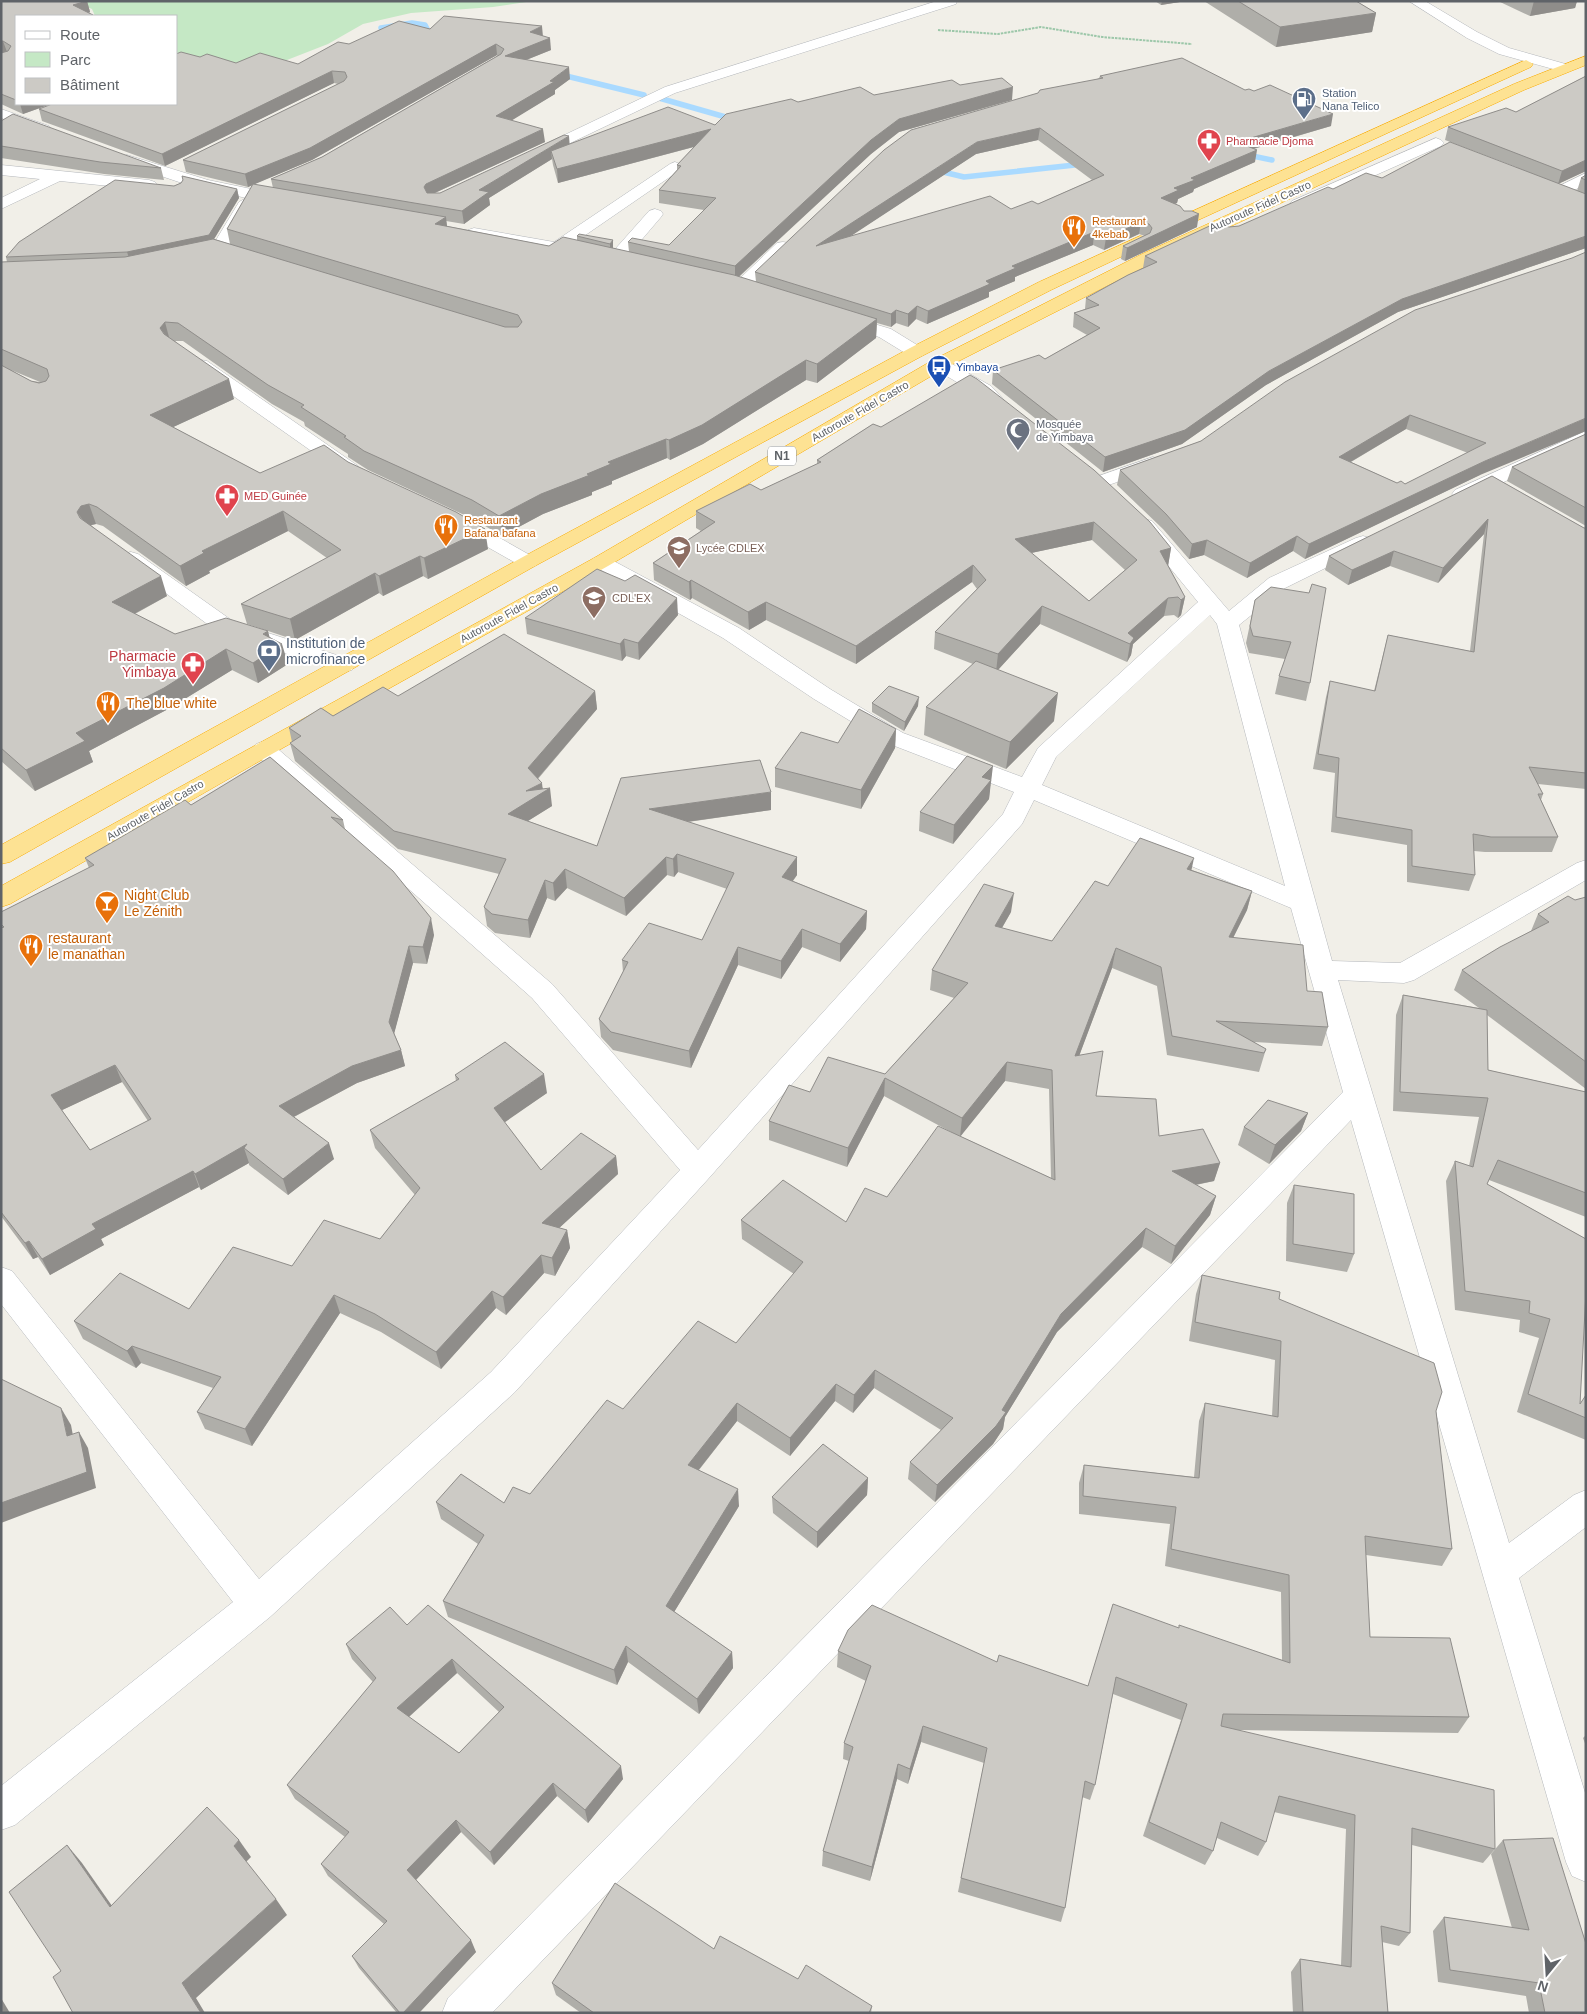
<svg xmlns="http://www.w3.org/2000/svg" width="1587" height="2014" font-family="Arial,sans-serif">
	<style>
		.green { fill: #c5e8c5 }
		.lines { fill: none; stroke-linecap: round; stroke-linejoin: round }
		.stream { stroke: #aadaff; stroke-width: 5.5 }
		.minor-casing { stroke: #b5b8bc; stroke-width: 1 }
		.highway-casing { stroke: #f9ab00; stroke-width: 1 }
		.path { stroke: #9cc7a9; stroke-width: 2; stroke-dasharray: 2.5 1; stroke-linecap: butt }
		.minor { fill: #fff; fill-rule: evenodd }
		.highway { fill: #fde293; fill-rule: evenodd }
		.wall { fill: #afaea9; fill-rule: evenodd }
		.shaded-wall { fill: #8f8d8a }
		.building { fill: #cccac5; stroke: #8f8d8a; fill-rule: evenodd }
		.labels { text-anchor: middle; stroke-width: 4; stroke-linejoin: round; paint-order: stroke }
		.far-service-label { font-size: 11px; fill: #4e5e75; stroke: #fff; text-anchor: start }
		.far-health-label { font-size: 11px; fill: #be3a42; stroke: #fff; text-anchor: start }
		.far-street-label { font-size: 11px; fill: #5f6368; stroke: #fff }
		.far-food-label { font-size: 11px; fill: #c56008; stroke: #fff; text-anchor: start }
		.far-transit-label { font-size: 11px; fill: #164399; stroke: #fff; text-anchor: start }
		.far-worship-label { font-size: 11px; fill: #5b616d; stroke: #fff; text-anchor: start }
		.far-education-label { font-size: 11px; fill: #785e54; stroke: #fff; text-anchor: start }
		.shield { fill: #fff; stroke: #8f9295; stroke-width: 1 }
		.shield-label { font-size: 12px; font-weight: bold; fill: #5f6368 }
		.service-label { font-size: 14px; fill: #4e5e75; stroke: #fff; text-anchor: start }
		.health-label { font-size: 14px; fill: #be3a42; stroke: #fff; text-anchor: end }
		.food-label { font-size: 14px; fill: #c56008; stroke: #fff; text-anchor: start }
	</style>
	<rect width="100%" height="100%" fill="#f1efe8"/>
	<path class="green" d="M73 1H533L493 7 411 13 363 24 328 44 287 60 244 64 176 59V16H95L92 9Z"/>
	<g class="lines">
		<g class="stream">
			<path d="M381 28 412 23 425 25 432 38"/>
			<path d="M558 74 644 95"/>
			<path d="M659 98 736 120"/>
			<path d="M1243 154 1272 160"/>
			<path d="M935 170 964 177 1084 164"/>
		</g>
		<defs>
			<g id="minor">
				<path d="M937 1H957L956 4 675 93 541 157H531L528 154 531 151 665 87Z"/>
				<path d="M1409 1H1425L1477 32 1509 48 1569 65 1571 68 1564 72 1499 54 1467 38Z"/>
				<path d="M1 109 49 126 51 129 49 132 44 133 1 118Z"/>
				<path d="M1436 138 1441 140 1444 143 1441 146 1304 207H1292L1290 204 1292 201Z"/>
				<path d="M127 155 208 180 290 197 292 200 290 203 284 205 253 199 255 202 228 248 251 255 253 259 251 263C239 266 224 257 212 254L210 250 239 202 246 198 179 182 122 163 119 160 122 157Z"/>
				<path d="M675 162 680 164 683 167 680 170 571 245 592 249 594 253 592 257 586 258 474 238 468 236 466 233 468 230 474 228 554 242 670 164Z"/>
				<path d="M1 165 149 180 155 182 157 185 155 188 149 190 60 181 1 209V198L40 179 1 175Z"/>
				<path d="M1586 173V184L1565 195H1553L1551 192 1553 189Z"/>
				<path d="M655 209 661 211 663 214 661 217 621 264H609L607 260 609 256 649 211Z"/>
				<path d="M783 242 789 243 791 247 789 251 746 292 740 293 734 292 731 288 734 284 777 243Z"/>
				<path d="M841 314 891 329 922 348 925 352 922 356 916 357 910 356 879 337 835 323 832 319 835 315Z"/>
				<path d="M939 359 945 360 991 386 1004 400 1002 404 995 406 988 404 977 394 933 368 930 364 933 360Z"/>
				<path d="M201 360 207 361 358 466 361 470 358 474 351 476 344 474 195 369 192 365 195 361Z"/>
				<path d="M1586 431V444L1469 498 1462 500 1455 498 1452 494 1455 490Z"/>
				<path d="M1153 457 1160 459 1163 463 1160 467 1100 488 1093 486 1090 482 1093 478Z"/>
				<path d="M454 514 461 516 535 558 539 562 535 566 528 568 521 566 447 524 444 520 447 516Z"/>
				<path d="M1145 519 1152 521 1229 611 1269 578 1356 538 1363 536 1370 538 1373 542 1370 546 1285 588 1239 625 1332 961 1400 963 1577 863 1586 860V880L1414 980 1404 983 1338 980 1509 1543 1574 1495 1586 1490V1527L1519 1578 1586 1796V1882L1572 1876 1566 1862 1351 1120 492 2013H442L448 1998 1343 1092 1291 908 1034 800 1022 824 709 1178 515 1392 270 1617 15 1825 1 1830V1786L233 1602 1 1304V1267L12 1271 259 1579 491 1372 680 1170 532 998 256 754 252 749 256 744 264 741 272 744 552 984 698 1150 1003 814 1014 792 887 743 814 699 723 638 594 566 590 562 594 558 601 556 608 558 739 628 830 689 903 733 1022 777 1038 748 1198 602 1135 525 1138 521ZM1210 615 1217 624 1285 886 1042 785 1056 757Z"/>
				<path d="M131 552 138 554 234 622 352 660 355 665 352 670 344 672 218 632 124 562 120 558 124 554Z"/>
			</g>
			<g id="highway">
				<path d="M1586 56V65L1524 90 1154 262 945 368 608 566 272 754 10 904 1 907V886L594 558 933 360 1142 254 1514 84Z"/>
				<path d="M1526 60 1533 64 1531 67 1194 222H1182L1180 219 1182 216Z"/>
				<path d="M1140 236 1146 237 1148 241 1146 245 1051 290 922 356 535 566 10 862 1 864V845L521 558 910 348 1039 282Z"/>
			</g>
		</defs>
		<use href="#minor" class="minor-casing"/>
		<use href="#highway" class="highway-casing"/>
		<path class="path" d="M938 30 998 34 1041 27 1102 37 1192 44"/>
		<use href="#minor" class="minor"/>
		<use href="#highway" class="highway"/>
	</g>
	<g class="wall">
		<path d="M1 1H87L90 12 89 13 93 15 94 16H16V104H51L23 114 1 104Z"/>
		<path d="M1155 1H1186L1161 5Z"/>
		<path d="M1204 1H1356L1376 13 1372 32 1276 47Z"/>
		<path d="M1498 1H1577L1575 8 1530 16Z"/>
		<path d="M430 29 543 36 551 50 526 60 570 79 555 90V94L511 120 545 142 435 193H440L569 144 715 125 798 102 874 95 960 85 1012 100 899 132 871 154 739 277 756 282 755 272 1099 78 1100 76 1245 90 1331 126 1254 149 1255 162 1194 189 1193 192 1178 199 1177 203 1175 204 1184 211 1197 227 1125 261 1121 259 1123 246 1145 236 1139 234 1104 250 1093 245 1015 277V281L989 292V297L927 324 916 319 908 327 896 323 891 327 877 323 876 338 817 383 806 380 703 444 670 460 667 458 612 481V484L592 492V495L543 514 502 536 475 520 368 470 348 457V454L305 426 304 422 272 404 183 341H175L234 399 173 427 260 473 348 462 488 549 428 579 423 576 383 596 379 593 295 640 247 624 241 604 327 558 288 531 209 571 210 573 186 586 103 526 96 524 91 525 167 596 135 614 175 634 270 637 288 664 258 683 232 670 170 708 89 751 93 762 35 791 1 761V262H7L6 257 181 183 183 180 182 176 237 189 239 198 214 239 230 244 227 229 253 185 248 187 186 172 183 160 338 84 334 83 165 166 42 121 39 109 200 57 236 63 298 64 349 44ZM497 55V56L322 157 271 179 273 188 254 184 312 160ZM1038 140 1092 180 1038 204 1011 209 850 236 976 154ZM694 147 677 165V170L659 190V203L704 210 669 245 628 242 629 252 613 248V240L577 236V240L549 246 447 226 446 221 464 224 490 205 489 198 552 159 553 165 558 183ZM11 370 40 382 31 381Z"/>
		<path d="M1586 76V171L1558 184 1577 191 1581 178 1586 175V248L1398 312 1266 385 1182 444 1103 472 992 384 993 370 1045 359 1087 335 1073 327 1074 313 1085 309 1086 298 1143 268 1145 256 1229 227 1239 226 1333 189 1382 178 1516 167 1445 140 1448 127 1516 112Z"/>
		<path d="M1 121 161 168 164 180 104 174 1 158Z"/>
		<path d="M1572 258 1480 475 1305 559 1293 551 1247 578 1204 555 1189 559 1163 529 1117 485 1120 470 1201 441ZM1406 429 1468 453 1405 484 1397 483 1351 462Z"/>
		<path d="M873 424 1171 548 1168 566 1185 597 1181 615 1178 618 1174 615 1164 616 1133 644 1131 655 1127 662 1040 624 998 670 1054 721 1006 769 924 735 926 707 973 664 934 649 935 632 977 589 972 582 856 664 766 620 749 630 692 598 690 600 654 580 653 563 701 531 696 528V511L761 490 817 464V460ZM1092 540 1125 570 1089 601 1031 553Z"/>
		<path d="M1586 434V526L1507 481 1512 467Z"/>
		<path d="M1492 476 1584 528H1586V789L1538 784 1543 794 1541 800 1558 837 1552 852H1485L1474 851 1475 875 1469 891 1407 882V845L1331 832 1335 773 1313 769 1326 697 1330 681 1374 691 1388 635 1470 651 1484 534 1438 583 1390 566 1348 585 1325 570 1329 556Z"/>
		<path d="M625 581 678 615 639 660 626 656 622 661 527 634 525 618Z"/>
		<path d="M1271 587 1310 683 1306 701 1275 694 1279 676 1285 659 1249 653 1246 643 1255 600Z"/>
		<path d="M595 691 597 709 538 779 552 806 528 821 597 846 621 778 771 810 688 822 797 857V875L793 881 867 911 866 929 840 962 802 947 781 979 738 965 691 1068 613 1050 601 1037 599 1019 623 972 622 960 702 940 727 889 678 872 674 877 667 875 626 916 567 888 555 901 547 898 530 938 495 933 487 926 484 907 499 874 398 849 295 761 290 743 292 742 289 728 333 716 398 696Z"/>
		<path d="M872 703 918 706 904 731 872 712Z"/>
		<path d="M896 729 895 748 861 809 775 787V768L838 743Z"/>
		<path d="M270 757 343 820 345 829 434 935 427 964 413 963 394 1033 401 1050 405 1066 357 1083 294 1117 334 1159 288 1195 249 1165V1163L201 1190 199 1187 101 1239 104 1245 50 1275 38 1257 33 1259 1 1216V912L89 868 85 858 191 805ZM122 1082 148 1121 90 1150 62 1110Z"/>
		<path d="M991 785 990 786 989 799 953 844 919 831 920 812Z"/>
		<path d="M1192 870 1252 891 1247 910 1233 938 1307 991 1328 1027 1322 1046 1254 1042 1266 1049 1259 1072 1167 1055 1157 986 1112 968 1079 1056 1096 1096 1159 1136 1220 1163 1214 1181 1196 1185 1216 1196 1210 1215 1171 1264 1142 1247 1057 1332 1005 1417 1003 1429 993 1444 935 1502 908 1479 910 1462 941 1430 874 1388 853 1413 835 1401 790 1456 737 1421 699 1470 739 1506 674 1612 732 1652 733 1668 699 1714 628 1662 617 1685 448 1617 443 1601 478 1544 441 1519 436 1502 504 1503 530 1494 623 1409 736 1343 794 1274 742 1239 741 1220 846 1222 887 1197 951 1132 884 1096 847 1167 769 1140V1121L810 1092 885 1074 954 998 930 990 932 970 1011 912 1002 928 1052 941 1108 886ZM1005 1081 1049 1089 1051 1178 960 1136Z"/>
		<path d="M1586 897V1089L1487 1015 1488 1070 1586 1092V1217L1489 1180 1487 1184 1586 1239 1580 1404 1586 1395V1440L1517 1412 1539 1338 1519 1332 1520 1320 1455 1310 1446 1181 1455 1161 1469 1166 1479 1117 1393 1111 1396 1015 1403 995 1479 1008 1454 990 1462 970 1531 931 1538 914Z"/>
		<path d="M455 1075 547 1093 504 1122 541 1170 616 1156 618 1174 559 1228 567 1230 570 1248 555 1276 544 1273 506 1315 496 1308 441 1369 381 1332 340 1313 252 1446 205 1429 197 1412 213 1388 141 1363 136 1368 83 1339 74 1321 189 1309 292 1266 380 1239 415 1195 375 1148 370 1130 456 1081Z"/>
		<path d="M1308 1113 1301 1131 1269 1164 1238 1145 1244 1127Z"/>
		<path d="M1294 1185 1354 1254 1347 1272 1286 1261 1287 1203Z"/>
		<path d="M1202 1275 1279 1299 1436 1411 1452 1549 1442 1566 1366 1555 1370 1637 1469 1717 1458 1733 1236 1730 1495 1849 1483 1863 1412 1845 1410 1933 1399 1946 1382 1942 1388 2013H1293L1291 1972 1300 1959 1341 1965 1346 1829 1274 1812 1266 1842 1258 1856 1217 1838 1213 1851 1205 1865 1143 1836 1181 1720 1113 1694 1095 1785 1090 1800 1082 1797 1065 1908 1061 1922 958 1892 984 1763 921 1742 908 1784 897 1779 870 1881 822 1866 823 1851 849 1761 843 1759 844 1743 866 1681 837 1667 838 1651 997 1662 1088 1686 1178 1628 1282 1660 1281 1592 1165 1566 1170 1524 1079 1514V1483L1084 1465 1194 1477 1199 1421 1205 1403 1272 1416 1275 1360 1189 1341 1196 1294Z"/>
		<path d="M868 1478 867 1495 817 1548 773 1513 772 1497Z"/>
		<path d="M407 1625 623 1779 588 1823 557 1796 494 1865 461 1832 416 1880 476 1952 419 2013H397L359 1968 352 1956 384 1924 328 1876 321 1864 345 1837 295 1799 287 1785 373 1682 352 1659 346 1644ZM457 1673 499 1712 459 1753 409 1717Z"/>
		<path d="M1586 1735V1746L1583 1738Z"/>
		<path d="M1503 1840 1586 2013H1529L1526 1996 1438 1982 1433 1931 1444 1917 1512 1928 1491 1854Z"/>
		<path d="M714 1949 872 2006 871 2013H581L556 1995 552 1983Z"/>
	</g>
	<g class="shaded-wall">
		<path d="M87 1 90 12 77 16 73 5Z"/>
		<path d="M1162 1H1186L1161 5Z"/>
		<path d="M1534 1H1577L1575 8 1530 16Z"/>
		<path d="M1376 13 1372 32 1276 47 1280 27Z"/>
		<path d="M542 26 543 37 530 32Z"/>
		<path d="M550 38 551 50 506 68 505 56Z"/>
		<path d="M1 41H3L7 52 1 53Z"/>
		<path d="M496 44 497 55 312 160 248 187 245 174Z"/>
		<path d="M569 67 570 79 555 90V94L498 129 496 116 550 81Z"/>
		<path d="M332 71 334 83 165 166 162 154Z"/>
		<path d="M1013 87 1012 100 899 132 871 154 735 280V266L871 140 899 119Z"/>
		<path d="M20 104H51L23 114Z"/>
		<path d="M1333 114 1331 126 1235 154 1237 142Z"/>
		<path d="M1040 128 1038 140 976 154 816 259V246L977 142Z"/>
		<path d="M543 129 545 142 428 196 424 187 426 184Z"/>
		<path d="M711 129 712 142 558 183 557 169Z"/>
		<path d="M569 136 570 149 551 151 552 159 489 198 490 205 464 224 462 211 479 190Z"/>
		<path d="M1257 150 1255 162 1194 189 1193 192 1178 199 1177 203 1159 210 1161 198 1174 188 1191 178Z"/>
		<path d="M1586 160V171L1558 184 1562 171Z"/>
		<path d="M237 189 239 198 211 244 130 261 127 252Z"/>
		<path d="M1199 214 1197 227 1125 261 1127 248Z"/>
		<path d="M446 217 448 235 435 224Z"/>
		<path d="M1141 222 1139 234 1104 250 1106 238Z"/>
		<path d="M1094 232 1093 245 1015 277V281L989 292V297L927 324 928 311 986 281 1012 266Z"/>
		<path d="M1586 236V248L1398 312 1266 385 1182 444 1103 472 1105 457 1269 371 1402 299Z"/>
		<path d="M613 240V249L610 252V244Z"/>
		<path d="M917 306 916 319 908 327V314Z"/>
		<path d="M896 310V323L891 327V314Z"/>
		<path d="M877 319 876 338 817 383V364Z"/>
		<path d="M165 322 170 341 160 328Z"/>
		<path d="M806 360V380L703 444 670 460 669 440Z"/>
		<path d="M229 379 234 399 156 435 150 415Z"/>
		<path d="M1410 415 1406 429 1335 471 1339 457Z"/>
		<path d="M1586 418V431L1480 475 1305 559 1309 544 1485 461Z"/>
		<path d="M666 439 667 458 612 481V484L592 492V495L543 514 502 536 499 516 541 494 587 474 608 462Z"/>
		<path d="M89 504 96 524 87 526 77 512 81 506Z"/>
		<path d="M283 511 288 531 209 571 210 573 186 586 180 566 202 551Z"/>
		<path d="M1488 519 1484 534 1438 583 1443 568Z"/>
		<path d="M1094 522 1092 540 1013 557 1015 539Z"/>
		<path d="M485 529 488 549 428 579 424 558Z"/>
		<path d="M1297 536 1293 551 1247 578 1250 563Z"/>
		<path d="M1207 540 1204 555 1189 559 1192 544Z"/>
		<path d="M1171 548 1168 566 1160 551Z"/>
		<path d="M1394 551 1390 566 1348 585 1352 570Z"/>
		<path d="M420 556 423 576 383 596 379 576Z"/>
		<path d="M973 565 972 582 856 664V646Z"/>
		<path d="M375 573 379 593 295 640 290 619Z"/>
		<path d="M161 576 167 596 119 622 112 602Z"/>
		<path d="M691 580 692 598 690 600 689 582Z"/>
		<path d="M1185 597 1181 615 1178 618 1181 600Z"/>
		<path d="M677 598 678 615 639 660 638 643Z"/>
		<path d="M1168 598 1164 616 1133 644 1131 655 1127 662 1130 644 1128 633Z"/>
		<path d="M766 602V620L749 630 748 612Z"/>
		<path d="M1042 606 1040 624 996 672 998 654Z"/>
		<path d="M268 631 273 650 282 644 288 664 258 683 253 663 263 634Z"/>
		<path d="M624 639 626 656 622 661 620 644Z"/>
		<path d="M226 649 232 670 170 708 89 751 93 762 35 791 26 770 76 733Z"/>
		<path d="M595 691 597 709 531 786 528 768Z"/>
		<path d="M1058 693 1054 721 1006 769 1010 742Z"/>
		<path d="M919 697 918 706 904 731 905 722Z"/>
		<path d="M896 729 895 748 861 809V790Z"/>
		<path d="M993 766 989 799 953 844 954 825 982 777Z"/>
		<path d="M542 783 543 792 550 788 552 806 510 832 508 814 526 791Z"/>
		<path d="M771 792V810L650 827 649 809Z"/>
		<path d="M677 854 678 872 674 877 673 859Z"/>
		<path d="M666 857 667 875 626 916 624 898Z"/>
		<path d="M797 857V875L782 895V877Z"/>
		<path d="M1194 858 1190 877 1187 869Z"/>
		<path d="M565 869 567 888 555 901 553 883Z"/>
		<path d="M545 880 547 898 530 938 528 920Z"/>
		<path d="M1252 891 1247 910 1224 956 1229 937Z"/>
		<path d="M1014 893 1011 912 992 945 995 926Z"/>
		<path d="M867 911 866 929 840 962V944Z"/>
		<path d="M431 918 434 935 427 964 423 947Z"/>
		<path d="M802 929V947L781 979V961Z"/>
		<path d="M409 946 413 963 393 1038 389 1022Z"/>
		<path d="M738 947V965L691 1068 689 1051Z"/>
		<path d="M1116 948 1112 968 1072 1075 1075 1056Z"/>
		<path d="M401 1050 405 1066 357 1083 284 1122 279 1106 352 1066Z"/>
		<path d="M1007 1062 1005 1081 960 1137 962 1118Z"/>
		<path d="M115 1065 122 1082 58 1112 51 1095Z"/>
		<path d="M544 1074 547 1093 498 1127 494 1108Z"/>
		<path d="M885 1078 884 1096 847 1167 848 1148Z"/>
		<path d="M1308 1113 1301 1131 1269 1164 1275 1145Z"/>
		<path d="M329 1143 334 1159 288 1195 283 1179Z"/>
		<path d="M247 1144 244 1148 249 1163 201 1190 195 1174Z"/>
		<path d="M616 1156 618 1174 545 1241 542 1223Z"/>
		<path d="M1220 1163 1214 1181 1168 1190 1172 1171Z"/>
		<path d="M193 1171 199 1187 101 1239 104 1245 50 1275 42 1259 92 1224Z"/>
		<path d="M1216 1196 1210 1215 1171 1264 1175 1246Z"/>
		<path d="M1146 1228 1142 1247 1057 1332 1005 1417 1003 1429 993 1444 935 1502 937 1485 1002 1410 1061 1314Z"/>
		<path d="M567 1230 570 1248 555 1276 552 1258Z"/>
		<path d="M29 1241 38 1257 33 1259 25 1243Z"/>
		<path d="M541 1255 544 1273 506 1315 503 1297Z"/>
		<path d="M492 1291 496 1308 441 1369 436 1352Z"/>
		<path d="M334 1295 340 1313 252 1446 245 1429Z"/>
		<path d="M132 1346 141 1363 136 1368 127 1351Z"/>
		<path d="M875 1370 874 1388 853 1413 854 1395Z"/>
		<path d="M836 1384 835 1401 790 1456V1438Z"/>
		<path d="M737 1403V1421L689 1482 688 1465Z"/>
		<path d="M61 1408 71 1425 76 1452 67 1436Z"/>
		<path d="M79 1432 88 1448 96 1488 30 1512 1 1523V1503Z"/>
		<path d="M868 1478 867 1495 817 1548V1532Z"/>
		<path d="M738 1489 739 1506 668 1622 666 1606Z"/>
		<path d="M626 1646 628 1662 617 1685 614 1670Z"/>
		<path d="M732 1652 733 1668 699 1714 697 1699Z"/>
		<path d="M452 1659 457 1673 403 1722 397 1708Z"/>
		<path d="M923 1726 921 1742 908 1784 910 1769Z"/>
		<path d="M898 1764 897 1779 870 1881 872 1867Z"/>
		<path d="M621 1766 623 1779 588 1823 585 1810Z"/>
		<path d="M553 1783 557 1796 494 1865 490 1852Z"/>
		<path d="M456 1820 461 1832 413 1883 407 1870Z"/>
		<path d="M239 1840 251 1857 245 1863 234 1846Z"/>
		<path d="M67 1845 82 1863 124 1923 110 1907Z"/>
		<path d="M276 1899 287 1915 196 1998 205 2013H201L182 1983Z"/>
		<path d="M471 1940 476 1952 419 2013H403Z"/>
		<path d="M1 1998 10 2013H1Z"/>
	</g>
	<g class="building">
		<path d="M1 1H87L73 5 93 15 88 16H16V100L1 94V53L8 51 11 46 3 41H1Z"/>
		<path d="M1238 1H1356L1376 13 1280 27Z"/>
		<path d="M444 16 542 26 530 32 550 38 505 56 569 67 550 81 554 82 496 116 543 129 426 184 424 187 427 193H440L564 135 569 136 479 190 489 192 462 211 271 179 322 157 501 54 504 49 496 44 310 148 245 174 183 160 344 81 347 77 345 72 332 71 162 154 39 109 52 104H176V54L181 52 200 57 207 54 236 63 260 53 298 64 338 42 349 44 399 21 430 29Z"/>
		<path d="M1182 58 1245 90 1249 89 1254 91 1270 85 1333 114 1237 142 1257 150 1191 178 1195 180 1174 188 1179 190 1161 198 1180 206 1184 211H1192L1199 214 1127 248 1123 246 1150 233 1152 228 1149 224 1141 222 1106 238 1094 232 1012 266 1016 268 986 281 990 284 928 311 917 306 908 314 896 310 891 314 755 272 884 150 911 130 1038 93 1040 90 1103 78 1100 76ZM1040 128 1104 175 1038 204 1032 201 1011 209 990 196 816 246 977 142Z"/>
		<path d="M1586 76V160L1562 171 1448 127 1506 108 1516 112Z"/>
		<path d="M1002 78 1013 87 899 119 871 140 735 266 628 242 632 238 669 245 716 198 659 190 681 166 677 165 711 129 557 169 551 151 668 107 715 125 726 114 791 99 798 102 860 87 874 95 952 80 960 85Z"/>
		<path d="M13 114 161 168 100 162 1 146V138H2L1 137V121Z"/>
		<path d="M1450 142 1586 194V236L1402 299 1269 371 1185 430 1105 457 993 370 1039 355 1045 359 1100 328 1074 313 1099 305 1086 298 1128 275 1157 262 1145 256 1218 222 1229 227 1239 226 1328 187 1333 189 1366 173 1382 178Z"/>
		<path d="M1586 175V180L1581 178Z"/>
		<path d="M182 176 237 189 209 235 127 252 6 257 19 242 115 180 174 186 181 183 183 180Z"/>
		<path d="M253 184 446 217 435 224 549 246 563 237 734 275 877 319 817 364 806 360 702 425 669 440 666 439 608 462 611 464 587 474 590 475 541 494 499 516 472 500 364 451 344 437 346 436 301 407 304 405 268 385 178 323 165 322 160 328 164 334 229 379 150 415 260 473 324 445 348 462 456 512 485 529 424 558 420 556 379 576 375 573 290 619 241 604 341 550 283 511 202 551 204 553 180 566 97 507 89 504 81 506 77 512 80 518 161 576 112 602 175 634 226 618 268 631 263 634 282 644 253 663 226 649 164 688 76 733 85 741 26 770 1 748V365L31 381 39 383 46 381 49 376 47 369 1 349V262L125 257 213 239 505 327H518L522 322 518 315 227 229Z"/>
		<path d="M579 234 613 240 610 244 577 236Z"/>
		<path d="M1586 252V418L1485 461 1309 544 1297 536 1250 563 1207 540 1192 544 1166 514 1120 470 1201 441 1285 382 1415 310 1572 258ZM1410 415 1486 443 1405 484 1401 481 1397 483 1339 457Z"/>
		<path d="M970 375 977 379 1094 470 1150 522 1171 548 1160 551 1185 597 1181 600 1178 597 1168 598 1128 633 1134 638 1130 644 1042 606 998 654 935 632 986 580 973 565 856 646 766 602 748 612 691 580 689 582 653 563 715 522 696 511 750 484 761 490 821 462 817 460 873 424 881 427ZM1094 522 1137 560 1089 601 1015 539Z"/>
		<path d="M1586 434V508L1512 467Z"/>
		<path d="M1492 476 1584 528H1586V773L1529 767 1543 794H1538L1558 837H1491L1473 834 1475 875 1412 866V830L1336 817 1339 758 1318 754 1330 681 1375 691 1388 635 1474 652 1488 519 1443 568 1394 551 1352 570 1329 556Z"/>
		<path d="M597 569 625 581 635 575 677 598 638 643 624 639 620 644 525 618Z"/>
		<path d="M1312 584 1326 588 1310 683 1279 676 1291 642 1253 636 1250 626 1255 600 1271 587 1309 593Z"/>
		<path d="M504 634 595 691 528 768 542 783 526 791 550 788 508 814 597 846 621 778 760 760 771 792 649 809 797 857 782 877 867 911 840 944 802 929 781 961 738 947 689 1051 611 1032 599 1019 628 962 622 960 649 923 702 940 734 873 677 854 673 859 666 857 624 898 565 869 553 883 545 880 528 920 492 914 484 907 506 859 394 831 290 743 301 736 289 728 321 708 333 716 383 687 398 696Z"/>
		<path d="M976 661 1058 693 1010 742 926 707Z"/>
		<path d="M889 686 919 697 905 722 872 703Z"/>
		<path d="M859 709 896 729 861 790 775 768 801 732 838 743Z"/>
		<path d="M967 756 993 766 982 777 991 780 954 825 920 812Z"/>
		<path d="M270 757 343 820 331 817 393 871 431 918 423 947 409 946 389 1022 401 1050 352 1066 279 1106 329 1143 283 1179 244 1148 247 1144 195 1174 193 1171 92 1224 96 1229 42 1259 29 1241 25 1243 1 1212V928L4 927 1 924V912L94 865 85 858 185 800 191 805ZM115 1065 151 1119 90 1150 51 1095Z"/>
		<path d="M1140 838 1194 858 1187 869 1252 891 1229 937 1303 945 1307 991 1322 992 1328 1027 1216 1021 1266 1049 1264 1053 1172 1036 1161 967 1116 948 1075 1056 1103 1051 1096 1096 1156 1099 1159 1136 1203 1129 1220 1163 1172 1171 1216 1196 1175 1246 1146 1228 1061 1314 1002 1410 1006 1412 996 1426 937 1485 910 1462 953 1418 875 1370 854 1395 836 1384 790 1438 737 1403 688 1465 738 1489 666 1606 732 1652 697 1699 626 1646 614 1670 443 1601 484 1535 436 1502 461 1474 504 1503 513 1487 530 1494 607 1400 623 1409 698 1321 736 1343 803 1262 741 1220 783 1180 846 1222 865 1188 887 1197 938 1126 1055 1180 1052 1070 1007 1062 962 1118 885 1078 848 1148 769 1121 789 1085 810 1092 828 1057 885 1074 968 983 932 970 984 884 1014 893 995 926 1052 941 1095 881 1108 886Z"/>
		<path d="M1568 896 1575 900 1586 897V1062L1462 970 1500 947 1549 922 1538 914Z"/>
		<path d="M1403 995 1487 1010 1488 1070 1586 1092V1193L1498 1160 1487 1184 1586 1239V1292L1580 1404 1586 1395V1418L1528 1394 1550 1319 1529 1313 1530 1301 1465 1291 1455 1161 1473 1167 1488 1098 1400 1092Z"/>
		<path d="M505 1042 544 1074 494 1108 541 1170 581 1133 616 1156 542 1223 567 1230 552 1258 541 1255 503 1297 492 1291 436 1352 375 1314 334 1295 245 1429 197 1412 221 1377 132 1346 127 1351 74 1321 120 1273 189 1309 233 1247 292 1266 324 1220 380 1239 420 1188 370 1130 459 1079 455 1075Z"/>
		<path d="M1268 1100 1308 1113 1275 1145 1244 1127Z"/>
		<path d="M1294 1185 1354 1194V1254L1293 1244Z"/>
		<path d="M1202 1275 1280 1292 1279 1299 1434 1363 1442 1392 1436 1411 1452 1549 1365 1536 1370 1637 1450 1638 1469 1717 1223 1714 1221 1726 1494 1790 1495 1849 1412 1828 1410 1933 1381 1926 1388 2013H1303L1300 1959 1351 1967 1355 1815 1279 1796 1266 1842 1221 1822 1213 1851 1149 1822 1187 1704 1116 1677 1095 1785 1085 1781 1065 1908 961 1878 987 1748 923 1726 910 1769 898 1764 872 1867 823 1851 853 1747 844 1743 871 1666 838 1651 848 1630 872 1605 997 1662 999 1655 1088 1686 1113 1604 1179 1628V1625L1290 1663 1289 1575 1171 1549 1176 1507 1083 1496 1084 1465 1199 1478 1205 1403 1278 1417 1281 1341 1195 1322Z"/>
		<path d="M1 1379 61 1408 67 1436 79 1432 87 1472 1 1503Z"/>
		<path d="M823 1444 868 1478 817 1532 772 1497Z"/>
		<path d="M428 1605 621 1766 585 1810 553 1783 490 1852 456 1820 407 1870 471 1940 403 2013H400L352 1956 387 1921 321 1864 349 1832 287 1785 376 1678 346 1644 390 1607 407 1625ZM452 1659 504 1707 459 1753 397 1708Z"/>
		<path d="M207 1807 239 1840 234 1846 276 1899 182 1983 201 2013H73L53 1977 61 1971 9 1892 67 1845 110 1907Z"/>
		<path d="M1553 1838 1586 1944V2013H1545L1539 1983 1450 1970 1444 1917 1529 1930 1503 1840Z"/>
		<path d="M615 1883 714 1949 720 1936 798 1979 806 1965 872 2006 869 2013H594L552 1983Z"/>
	</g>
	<defs>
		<symbol id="fuel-pin" viewBox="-11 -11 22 30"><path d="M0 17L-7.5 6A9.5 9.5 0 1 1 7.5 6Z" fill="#5c6f8a" stroke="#fff"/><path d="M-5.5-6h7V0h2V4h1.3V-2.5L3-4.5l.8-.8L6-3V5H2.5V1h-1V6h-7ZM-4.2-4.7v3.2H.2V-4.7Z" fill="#fff"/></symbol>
		<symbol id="pharmacy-pin" viewBox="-11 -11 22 30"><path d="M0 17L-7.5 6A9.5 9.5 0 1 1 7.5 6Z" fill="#e0444e" stroke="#fff"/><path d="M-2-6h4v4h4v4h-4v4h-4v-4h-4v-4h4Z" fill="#fff"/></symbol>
		<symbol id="restaurant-pin" viewBox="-11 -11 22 30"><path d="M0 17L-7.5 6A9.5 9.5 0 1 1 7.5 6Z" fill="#e8710a" stroke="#fff"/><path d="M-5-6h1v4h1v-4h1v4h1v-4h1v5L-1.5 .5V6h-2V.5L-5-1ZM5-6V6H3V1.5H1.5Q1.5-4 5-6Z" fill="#fff"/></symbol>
		<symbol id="bus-pin" viewBox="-11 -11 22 30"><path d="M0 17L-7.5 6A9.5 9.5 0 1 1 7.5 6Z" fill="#1a4fb4" stroke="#fff"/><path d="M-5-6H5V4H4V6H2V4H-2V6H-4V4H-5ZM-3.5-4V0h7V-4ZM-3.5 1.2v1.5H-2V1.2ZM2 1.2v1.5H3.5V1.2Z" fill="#fff"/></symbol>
		<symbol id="mosque-pin" viewBox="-11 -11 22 30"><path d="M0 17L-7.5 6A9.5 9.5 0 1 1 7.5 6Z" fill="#6b7280" stroke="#fff"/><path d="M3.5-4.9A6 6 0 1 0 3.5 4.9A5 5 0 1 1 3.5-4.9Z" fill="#fff"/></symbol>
		<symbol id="school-pin" viewBox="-11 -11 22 30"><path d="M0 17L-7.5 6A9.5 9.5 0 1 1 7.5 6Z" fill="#8d6e63" stroke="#fff"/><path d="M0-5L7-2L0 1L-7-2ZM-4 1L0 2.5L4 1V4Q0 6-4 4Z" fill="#fff"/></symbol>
		<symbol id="bank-pin" viewBox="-11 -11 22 30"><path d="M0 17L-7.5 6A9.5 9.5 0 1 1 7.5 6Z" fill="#5c6f8a" stroke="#fff"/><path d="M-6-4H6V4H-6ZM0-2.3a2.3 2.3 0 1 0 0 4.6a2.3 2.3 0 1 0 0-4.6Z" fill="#fff"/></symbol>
		<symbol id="bar-pin" viewBox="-11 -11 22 30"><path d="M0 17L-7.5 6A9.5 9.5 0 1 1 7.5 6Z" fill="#e8710a" stroke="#fff"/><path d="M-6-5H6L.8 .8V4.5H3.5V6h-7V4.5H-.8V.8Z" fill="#fff"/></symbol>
	</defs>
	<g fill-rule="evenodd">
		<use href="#fuel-pin" x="1290" y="85" width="28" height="38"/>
		<use href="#pharmacy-pin" x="1195" y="127" width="28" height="38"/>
		<use href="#restaurant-pin" x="1060" y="213" width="28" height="38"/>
		<use href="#bus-pin" x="925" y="353" width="28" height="38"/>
		<use href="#mosque-pin" x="1004" y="416" width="28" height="38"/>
		<use href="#pharmacy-pin" x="213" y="482" width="28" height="38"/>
		<use href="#restaurant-pin" x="432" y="512" width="28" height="38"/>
		<use href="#school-pin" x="665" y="534" width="28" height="38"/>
		<use href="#school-pin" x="580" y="584" width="28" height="38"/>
		<use href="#bank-pin" x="255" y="637" width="28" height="38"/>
		<use href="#pharmacy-pin" x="179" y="650" width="28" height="38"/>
		<use href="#restaurant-pin" x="94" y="689" width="28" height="38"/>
		<use href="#bar-pin" x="93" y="889" width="28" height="38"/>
		<use href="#restaurant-pin" x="17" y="932" width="28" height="38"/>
	</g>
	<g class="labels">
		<g class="far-service-label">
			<text x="1322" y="97">Station<tspan x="1322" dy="13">Nana Telico</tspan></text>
		</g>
		<g class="far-health-label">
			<text x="1226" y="145">Pharmacie Djoma</text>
			<text x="244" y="500">MED Guinée</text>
		</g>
		<g class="far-street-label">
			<text transform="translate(1260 206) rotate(-24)" y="4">Autoroute Fidel Castro</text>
			<text transform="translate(860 411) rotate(-30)" y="4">Autoroute Fidel Castro</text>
			<text transform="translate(509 613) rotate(-29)" y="4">Autoroute Fidel Castro</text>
			<text transform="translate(155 810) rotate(-30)" y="4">Autoroute Fidel Castro</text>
		</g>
		<g class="far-food-label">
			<text x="1092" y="225">Restaurant<tspan x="1092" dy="13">4kebab</tspan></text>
			<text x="464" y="524">Restaurant<tspan x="464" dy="13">Bafana bafana</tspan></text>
		</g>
		<g class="far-transit-label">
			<text x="956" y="371">Yimbaya</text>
		</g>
		<g class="far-worship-label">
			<text x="1036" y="428">Mosquée<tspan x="1036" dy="13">de Yimbaya</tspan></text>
		</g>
		<g class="far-education-label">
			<text x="696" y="552">Lycée CDLEX</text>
			<text x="612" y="602">CDL'EX</text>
		</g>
		<rect class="shield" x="768" y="446.5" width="28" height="19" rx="4"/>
		<g class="shield-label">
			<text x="782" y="460">N1</text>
		</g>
		<g class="service-label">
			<text x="286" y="648">Institution de<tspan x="286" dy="16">microfinance</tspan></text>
		</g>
		<g class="health-label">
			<text x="176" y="661">Pharmacie<tspan x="176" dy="16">Yimbaya</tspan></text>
		</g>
		<g class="food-label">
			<text x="126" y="708">The blue white</text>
			<text x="124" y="900">Night Club<tspan x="124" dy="16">Le Zénith</tspan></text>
			<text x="48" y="943">restaurant<tspan x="48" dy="16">le manathan</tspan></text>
		</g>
	</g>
	<rect width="1587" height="2014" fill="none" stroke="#5f6368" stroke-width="5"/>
	<rect x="15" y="15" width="162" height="90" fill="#ffffff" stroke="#bfc1c3"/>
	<rect x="25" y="31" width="25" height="8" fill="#ffffff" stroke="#bfc1c3"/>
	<text x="60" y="40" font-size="15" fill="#5f6368">Route</text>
	<rect x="25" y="52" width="25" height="15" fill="#c5e8c5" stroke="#bfc1c3"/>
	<text x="60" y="65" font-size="15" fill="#5f6368">Parc</text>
	<rect x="25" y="78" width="25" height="15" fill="#cccac5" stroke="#bfc1c3"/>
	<text x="60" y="90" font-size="15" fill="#5f6368">Bâtiment</text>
	<g transform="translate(1547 1974) rotate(198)" stroke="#ffffff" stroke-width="4" paint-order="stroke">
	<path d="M0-4L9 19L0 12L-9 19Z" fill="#5f6368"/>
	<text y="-8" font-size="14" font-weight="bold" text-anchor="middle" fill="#5f6368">N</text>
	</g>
</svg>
